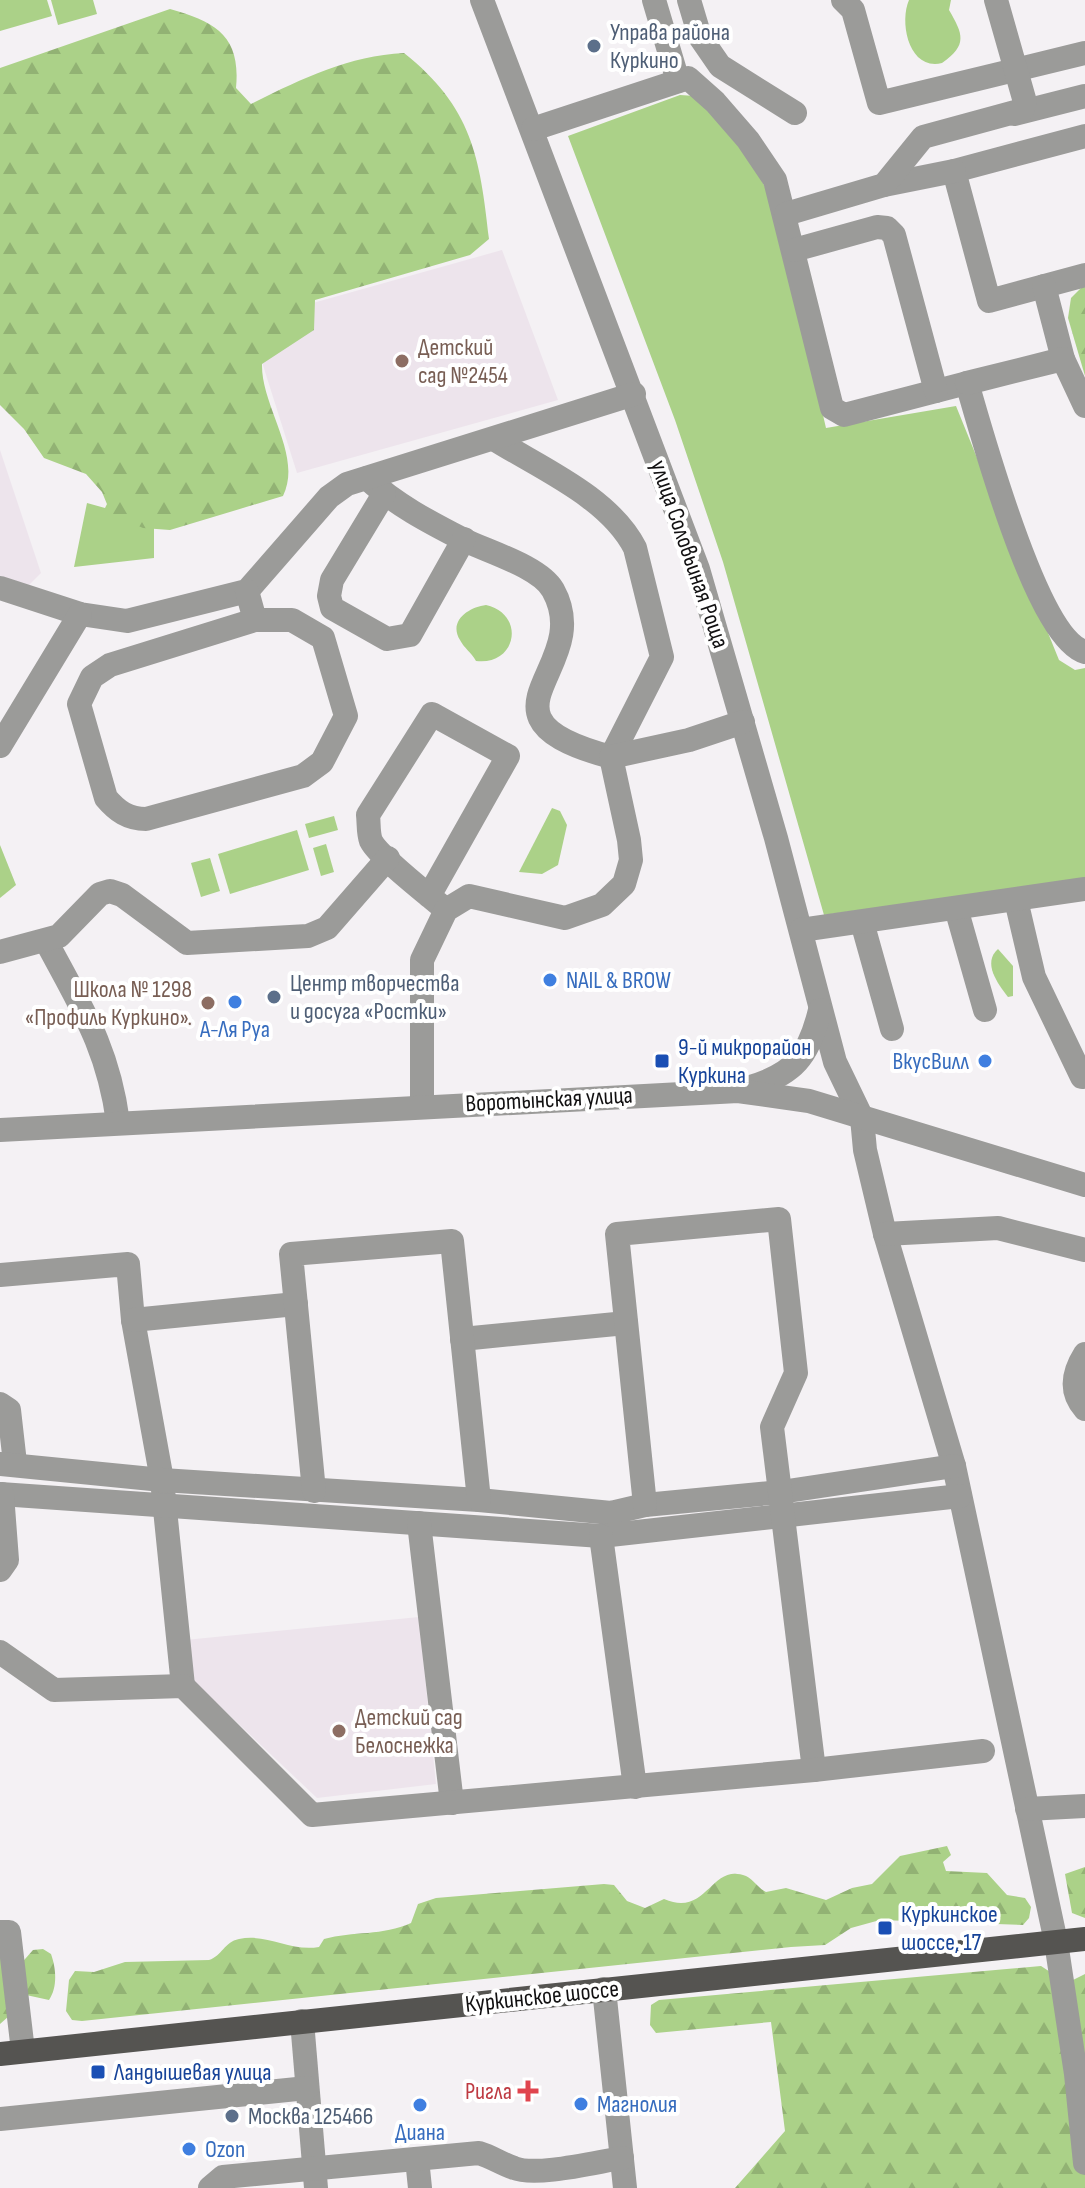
<svg xmlns="http://www.w3.org/2000/svg" width="1085" height="2188" font-family="'Sofia Sans Condensed',sans-serif">
	<style>
		.built { fill: #ede4ec }
		.green { fill: #abd188 }
		.forest { fill: url(#forest-firs) }
		.lines { fill: none; stroke-linecap: round; stroke-linejoin: round }
		.minor { stroke: #9b9b99; stroke-width: 24 }
		.major { stroke: #555451; stroke-width: 24 }
		.service-dot { fill: #5c6f8a; stroke: #fff; stroke-width: 3 }
		.education-dot { fill: #8d6e63; stroke: #fff; stroke-width: 3 }
		.shop-dot { fill: #3f7fe0; stroke: #fff; stroke-width: 3 }
		.transit-dot { fill: #1a4fb4; stroke: #fff; stroke-width: 3 }
		.health-dot { fill: #e0444e; stroke: #fff; stroke-width: 3 }
		.labels { text-anchor: middle; stroke-width: 8; stroke-linejoin: round; paint-order: stroke }
		.service-label { font-size: 24px; fill: #4e5e75; stroke: #fff; text-anchor: start }
		.education-label { font-size: 24px; fill: #785e54; stroke: #fff; text-anchor: start }
		.street-label { font-size: 24px; fill: #111011; stroke: #fff }
		.shop-label { font-size: 24px; fill: #366cbe; stroke: #fff; text-anchor: start }
		.transit-label { font-size: 24px; fill: #164399; stroke: #fff; text-anchor: start }
		.health-label { font-size: 24px; fill: #be3a42; stroke: #fff; text-anchor: end }
	</style>
	<defs>
		<pattern id="forest-firs" width="22" height="20" patternUnits="userSpaceOnUse" patternTransform="scale(2)"><rect width="22" height="20" fill="#abd188"/><path d="M5 1l3.5 6h-7zM16 11l3.5 6h-7z" fill="#92b274"/></pattern>
	</defs>
	<rect width="100%" height="100%" fill="#f4f1f4"/>
	<g class="built">
		<path d="M502 250 558 400 297 473 249 321Z"/>
		<path d="M0 450 41 573 26 588 0 581Z"/>
		<path d="M419 1617 436 1784 317 1798 190 1678 185 1640Z"/>
	</g>
	<g class="green">
		<path d="M0 0H47L52 16 0 31Z"/>
		<path d="M51 0H93L97 14 58 25Z"/>
		<path d="M909 0H951L949 10C963 34 968 45 942 63 909 71 899 23 909 0Z"/>
		<path d="M680 95 695 96 737 136 774 203 826 428 956 406 1059 660 1075 670 1085 668V879L824 915 723 562 675 420 568 136Z"/>
		<path d="M118 482 154 520V558L74 567 87 503 105 508Z"/>
		<path d="M486 605C526 614 517 666 476 661 471 652 464 648 460 640 448 621 469 607 486 605Z"/>
		<path d="M552 808 560 811 567 825 558 865 542 874 519 872Z"/>
		<path d="M334 816 338 830 309 838 305 824Z"/>
		<path d="M297 830 309 870 230 894 218 854Z"/>
		<path d="M326 844 334 872 321 876 313 848Z"/>
		<path d="M0 845 16 885 0 898Z"/>
		<path d="M210 858 220 891 201 897 191 863Z"/>
		<path d="M998 949 1013 966V996L1008 997C998 984 982 963 998 949Z"/>
	</g>
	<g class="forest">
		<path d="M170 9C216 22 241 36 236 88L251 104C301 79 348 56 404 53 472 107 480 157 489 239L470 255 315 300 314 330 262 364C261 407 303 455 283 496L170 530 143 528 111 514 102 492 86 474 44 458 24 429 0 405V68Z"/>
		<path d="M1085 284V376L1068 318 1071 298Z"/>
		<path d="M947 1846 951 1855 943 1862 946 1871 987 1873 1007 1895 1025 1898 1031 1907 1029 1918 1023 1925 880 1920 851 1928 825 1945 791 1947 82 2021 72 2020 66 2011 69 1980 75 1971 94 1972 125 1962 209 1960C222 1956 224 1942 239 1939 267 1933 290 1952 319 1947L324 1939C353 1931 383 1936 411 1923L418 1904 436 1898 604 1884 614 1885 627 1901 645 1908 664 1899C708 1918 710 1862 746 1876 754 1880 758 1888 766 1892L786 1888 826 1900 852 1888 872 1884 900 1856Z"/>
		<path d="M1085 1867V1918L1072 1913 1065 1874Z"/>
		<path d="M43 1949 51 1954C56 1968 58 1987 49 2000L17 1993 9 2016 0 2024V1956L18 1967 33 1950Z"/>
		<path d="M1041 1966 1067 1983 1085 1974V2188H735L785 2131 771 2022 656 2033 650 2025 651 2005 659 2000Z"/>
	</g>
	<g class="lines">
		<g class="minor">
			<path d="M482 0 698 569 776 838 835 1062 862 1118 865 1150 885 1234 954 1466 1056 1942 1076 2074 1085 2163"/>
			<path d="M654 0 678 81"/>
			<path d="M689 0 700 37 720 66 795 113"/>
			<path d="M843 0 853 10 879 103 1085 53"/>
			<path d="M1014 114 1085 96"/>
			<path d="M533 129 688 78 715 102 748 140 775 180 832 408 844 415 967 383C982 434 1037 638 1085 652"/>
			<path d="M1085 136 954 171 989 301 1085 275"/>
			<path d="M884 185 954 171"/>
			<path d="M786 214 884 185 923 137 1022 110 1025 102 996 0"/>
			<path d="M794 250 877 227 887 228 894 235 936 391"/>
			<path d="M1044 286 1063 359"/>
			<path d="M967 383 1063 359 1085 406"/>
			<path d="M367 478C394 504 431 523 464 540 489 552 540 567 553 590 597 669 459 716 611 757L662 657 635 548C609 497 540 468 494 439"/>
			<path d="M384 494 332 580 329 596 332 608 387 639 410 635 464 539"/>
			<path d="M0 588 80 614 127 621 247 591 329 497 347 484 634 394"/>
			<path d="M247 591 255 620 110 665 92 677 79 704 106 798C117 811 128 819 146 819L303 776 322 762 346 716 323 638 292 620H255"/>
			<path d="M0 746 80 614"/>
			<path d="M429 896 508 756 432 714 368 815C369 823 368 833 371 841 379 857 430 896 446 910"/>
			<path d="M1016 900 1034 977 1082 1077"/>
			<path d="M956 908 985 1010"/>
			<path d="M862 922 892 1029"/>
			<path d="M801 930 1085 889"/>
			<path d="M46 941C81 1007 108 1047 118 1122"/>
			<path d="M0 952 59 936 100 894 110 891 122 895 187 943 308 936 327 928 388 858"/>
			<path d="M747 1088C794 1075 809 1056 820 1010"/>
			<path d="M422 1106V960L446 910 469 896 565 918 602 905 624 884 631 860 629 840 611 757 689 740 743 722"/>
			<path d="M0 1130 738 1091 809 1101 1085 1185"/>
			<path d="M885 1234 998 1228 1085 1250"/>
			<path d="M0 1275 128 1264 133 1320 162 1480 183 1686"/>
			<path d="M133 1320 296 1304"/>
			<path d="M462 1339 626 1323"/>
			<path d="M1085 1354C1073 1373 1070 1392 1085 1409"/>
			<path d="M0 1404 9 1410 15 1463"/>
			<path d="M0 1464 162 1480 479 1500 611 1513 645 1505 781 1492 954 1466"/>
			<path d="M314 1491 291 1254 452 1241 479 1500"/>
			<path d="M0 1494 601 1536 960 1496"/>
			<path d="M645 1505 617 1234 779 1219 796 1373 772 1427 814 1770"/>
			<path d="M419 1523 452 1803"/>
			<path d="M601 1536 635 1787"/>
			<path d="M0 1570 7 1560 2 1494"/>
			<path d="M0 1652 54 1690 183 1686 312 1815 814 1770 983 1751"/>
			<path d="M1027 1809 1085 1806"/>
			<path d="M0 1932H9L23 2051"/>
			<path d="M604 1989 625 2188"/>
			<path d="M302 2021 316 2188"/>
			<path d="M0 2119 307 2088"/>
			<path d="M417 2159 420 2188"/>
			<path d="M210 2188 223 2177 479 2153C492 2157 502 2164 514 2168 536 2177 596 2162 622 2158"/>
		</g>
		<path class="major" d="M0 2054 1085 1939"/>
	</g>
	<g class="service-dot">
		<circle cx="594" cy="46" r="8"/>
		<circle cx="274" cy="997" r="8"/>
		<circle cx="232" cy="2116" r="8"/>
	</g>
	<g class="education-dot">
		<circle cx="402" cy="361" r="8"/>
		<circle cx="208" cy="1003" r="8"/>
		<circle cx="339" cy="1731" r="8"/>
	</g>
	<g class="shop-dot">
		<circle cx="550" cy="980" r="8"/>
		<circle cx="235" cy="1002" r="8"/>
		<circle cx="985" cy="1061" r="8"/>
		<circle cx="581" cy="2104" r="8"/>
		<circle cx="420" cy="2105" r="8"/>
		<circle cx="189" cy="2149" r="8"/>
	</g>
	<g class="transit-dot">
		<rect x="654" y="1053" width="16" height="16" rx="4"/>
		<rect x="877" y="1920" width="16" height="16" rx="4"/>
		<rect x="90" y="2064" width="16" height="16" rx="4"/>
	</g>
	<path class="health-dot" d="M524 2079h8v8h8v8h-8v8h-8v-8h-8v-8h8z"/>
	<g class="labels">
		<g class="service-label">
			<text x="610" y="40">Управа района<tspan x="610" dy="28">Куркино</tspan></text>
			<text x="290" y="991">Центр творчества<tspan x="290" dy="28">и досуга «Ростки»</tspan></text>
			<text x="248" y="2124">Москва 125466</text>
		</g>
		<g class="education-label">
			<text x="418" y="355">Детский<tspan x="418" dy="28">сад №2454</tspan></text>
			<text x="192" y="997" text-anchor="end">Школа № 1298<tspan x="192" dy="28">«Профиль Куркино».</tspan></text>
			<text x="355" y="1725">Детский сад<tspan x="355" dy="28">Белоснежка</tspan></text>
		</g>
		<g class="street-label">
			<text transform="translate(690 554) rotate(71)" y="8">улица Соловьиная Роща</text>
			<text transform="translate(549 1099) rotate(-3)" y="8">Воротынская улица</text>
			<text transform="translate(542 1996) rotate(-6)" y="8">Куркинское шоссе</text>
		</g>
		<g class="shop-label">
			<text x="566" y="988">NAIL &amp; BROW</text>
			<text x="235" y="1037" text-anchor="middle">А-Ля Руа</text>
			<text x="969" y="1069" text-anchor="end">ВкусВилл</text>
			<text x="597" y="2112">Магнолия</text>
			<text x="420" y="2140" text-anchor="middle">Диана</text>
			<text x="205" y="2157">Ozon</text>
		</g>
		<g class="transit-label">
			<text x="678" y="1055">9-й микрорайон<tspan x="678" dy="28">Куркина</tspan></text>
			<text x="901" y="1922">Куркинское<tspan x="901" dy="28">шоссе, 17</tspan></text>
			<text x="114" y="2080">Ландышевая улица</text>
		</g>
		<g class="health-label">
			<text x="512" y="2099">Ригла</text>
		</g>
	</g>
</svg>
